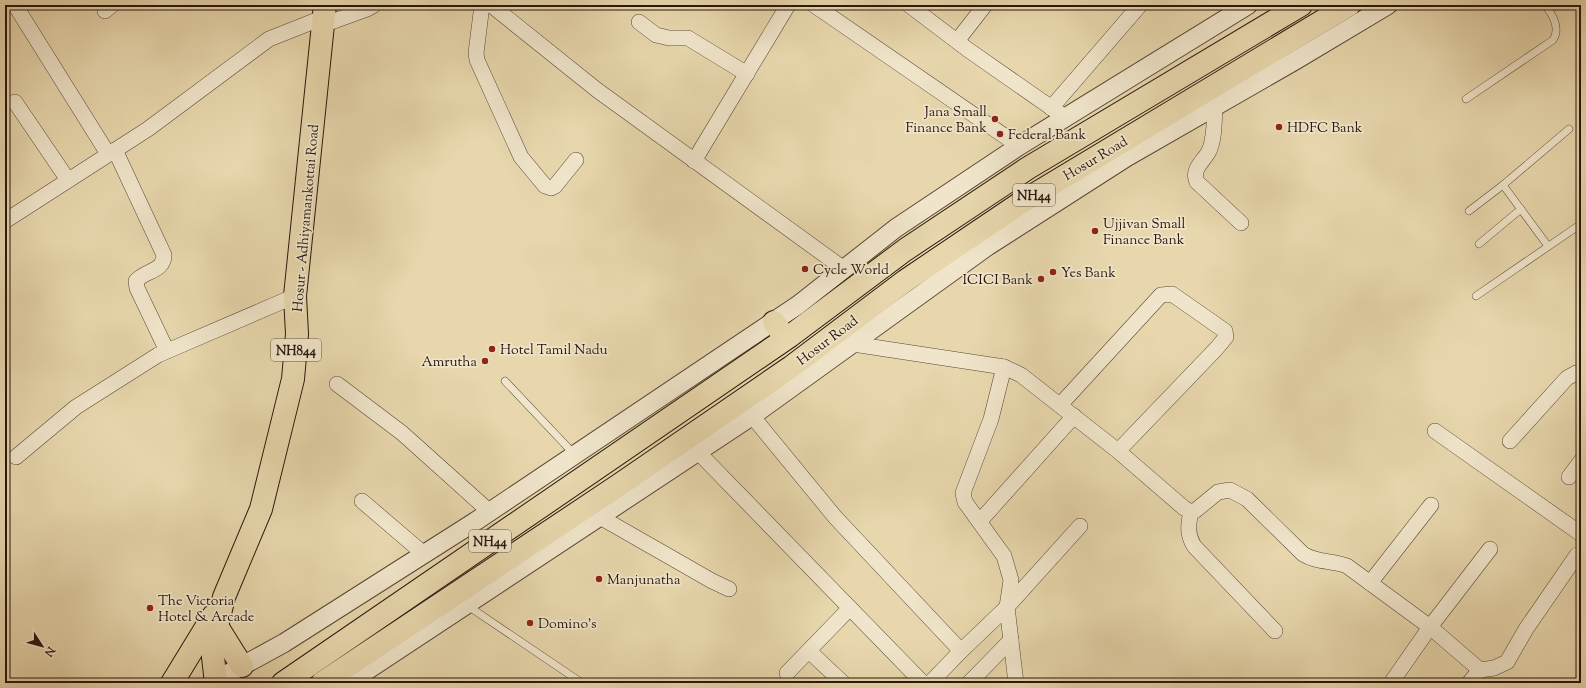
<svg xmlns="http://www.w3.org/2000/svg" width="1586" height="688" font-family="'Sorts Mill Goudy',serif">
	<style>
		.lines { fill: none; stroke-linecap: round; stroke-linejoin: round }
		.service-casing { stroke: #584635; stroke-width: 8 }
		.minor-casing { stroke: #584635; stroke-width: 16 }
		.tertiary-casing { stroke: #584635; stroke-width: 20 }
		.trunk-casing { stroke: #28160d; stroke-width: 24 }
		.service { stroke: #f0e5ca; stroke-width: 7 }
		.minor { stroke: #f0e5ca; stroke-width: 15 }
		.tertiary { stroke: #f0e5ca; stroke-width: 18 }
		.trunk { stroke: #e8d7ad; stroke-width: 22 }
		.poi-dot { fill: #8f2418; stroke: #f0e5ca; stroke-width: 1.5 }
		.labels { text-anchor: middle; stroke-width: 3.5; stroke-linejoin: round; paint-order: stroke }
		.shield { fill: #f0e5ca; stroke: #645446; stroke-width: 1 }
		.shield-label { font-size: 13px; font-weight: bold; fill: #28160d }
		.poi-label { font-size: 14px; fill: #28160d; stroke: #f0e5ca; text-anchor: start }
		.street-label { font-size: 14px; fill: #28160d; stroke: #f0e5ca }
	</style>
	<rect width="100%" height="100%" fill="#e8d7ad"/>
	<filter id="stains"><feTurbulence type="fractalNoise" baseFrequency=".005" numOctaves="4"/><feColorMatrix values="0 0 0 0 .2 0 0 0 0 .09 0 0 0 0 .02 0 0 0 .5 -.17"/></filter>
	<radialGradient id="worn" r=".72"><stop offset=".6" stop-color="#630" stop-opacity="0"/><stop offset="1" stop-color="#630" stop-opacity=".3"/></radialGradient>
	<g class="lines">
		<defs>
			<g id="service">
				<path d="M1466 99 1553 40C1561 28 1553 15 1545 5"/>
				<path d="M1469 211 1503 185"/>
				<path d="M1479 244 1521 209"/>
				<path d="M1548 246 1503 185 1569 129"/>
				<path d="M1476 296 1581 224"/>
				<path d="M505 381 575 455"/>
				<path d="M468 606 582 683"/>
			</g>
			<g id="minor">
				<path d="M15 5 108 154"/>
				<path d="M482 5 476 53 477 60 521 157 545 186 551 188 555 186 576 160"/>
				<path d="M491 5 597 90 844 269"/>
				<path d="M814 5 1019 146"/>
				<path d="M909 5 967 49 1066 118"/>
				<path d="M105 11 112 5"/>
				<path d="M639 22 656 35 669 38H688L747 74"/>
				<path d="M323 25 367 9 374 5"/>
				<path d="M957 41 985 5"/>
				<path d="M15 102 68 180"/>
				<path d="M1215 106C1214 120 1215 138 1209 151 1204 161 1191 169 1197 182L1241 223"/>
				<path d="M1051 108 1140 5"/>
				<path d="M115 150 164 255C164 272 145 270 136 281L137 288 167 351"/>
				<path d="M694 161 788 5"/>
				<path d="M5 221 148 129 269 39 322 18"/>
				<path d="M853 344 1004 367 1021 375 1118 451 1184 508 1191 512 1196 510 1218 492 1230 490 1247 499 1303 554C1317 563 1331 560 1347 566L1430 627 1480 670"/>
				<path d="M1004 367 991 419 963 493 965 502 1004 556 1011 580 1007 607"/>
				<path d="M337 384 402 433 490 512"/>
				<path d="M1060 405 1161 295 1172 294 1225 331 1226 337 1216 349 1118 451"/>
				<path d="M752 416 835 517 961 651 1007 607 1016 683"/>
				<path d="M1435 431 1581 534"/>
				<path d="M1510 441 1567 378 1576 373 1581 375"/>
				<path d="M698 452 923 683"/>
				<path d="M16 457 76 407 158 355 295 296"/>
				<path d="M1569 477 1581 461"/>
				<path d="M362 501 424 554"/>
				<path d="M1191 512C1188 525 1187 534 1194 546L1275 631"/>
				<path d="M600 517 712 581 729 589"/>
				<path d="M980 521 1074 416"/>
				<path d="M1370 583 1431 505"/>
				<path d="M1007 607 1080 526"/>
				<path d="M809 651 843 683"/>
				<path d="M787 673 850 608"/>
				<path d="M930 683 962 650"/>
				<path d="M969 683 1011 640"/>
				<path d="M1391 683 1430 627 1490 549"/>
				<path d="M1469 683 1480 670 1494 668 1507 662 1526 629 1577 555 1581 559"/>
			</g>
			<g id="tertiary">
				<path d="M211 683 284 643 476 521 798 305 896 228 1019 146 1248 5"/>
				<path d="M348 683 752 416 988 246 1127 157 1296 60 1388 5"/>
			</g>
			<g id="trunk">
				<path d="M774 322 785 338"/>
				<path d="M217 626 242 666"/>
				<path d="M172 683 213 616"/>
				<path d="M216 683 213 657V642L217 626 224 597 261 509 293 379 297 334 295 296 325 5"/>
				<path d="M283 683 790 336 905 250 1028 168 1301 5"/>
				<path d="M322 683 619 485 791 367 905 281 1022 202 1349 5"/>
			</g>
		</defs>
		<use href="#service" class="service-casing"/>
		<use href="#minor" class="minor-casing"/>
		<use href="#tertiary" class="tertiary-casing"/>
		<use href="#trunk" class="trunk-casing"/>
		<use href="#service" class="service"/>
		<use href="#minor" class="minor"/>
		<use href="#tertiary" class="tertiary"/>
		<use href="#trunk" class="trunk"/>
	</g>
	<g class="poi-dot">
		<circle cx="995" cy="119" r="4"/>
		<circle cx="1279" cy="127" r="4"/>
		<circle cx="1000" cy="134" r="4"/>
		<circle cx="1095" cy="231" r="4"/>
		<circle cx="805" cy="269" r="4"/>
		<circle cx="1053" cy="272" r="4"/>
		<circle cx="1041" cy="279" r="4"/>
		<circle cx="492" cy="349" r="4"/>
		<circle cx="485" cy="361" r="4"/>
		<circle cx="599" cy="579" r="4"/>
		<circle cx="150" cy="608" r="4"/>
		<circle cx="530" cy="623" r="4"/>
	</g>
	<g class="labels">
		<g class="shield">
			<rect x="1013" y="184" width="42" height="22" rx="3"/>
			<rect x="271" y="339" width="50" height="22" rx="3"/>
			<rect x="469" y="530" width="42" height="22" rx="3"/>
		</g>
		<g class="shield-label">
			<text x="1034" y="200">NH44</text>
			<text x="296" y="355">NH844</text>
			<text x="490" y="546">NH44</text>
		</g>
		<g class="poi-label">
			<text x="987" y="116" text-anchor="end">Jana Small<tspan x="987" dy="16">Finance Bank</tspan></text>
			<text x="1287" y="132">HDFC Bank</text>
			<text x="1008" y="139">Federal Bank</text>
			<text x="1103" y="228">Ujjivan Small<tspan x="1103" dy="16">Finance Bank</tspan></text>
			<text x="813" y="274">Cycle World</text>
			<text x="1061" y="277">Yes Bank</text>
			<text x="1033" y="284" text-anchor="end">ICICI Bank</text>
			<text x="500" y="354">Hotel Tamil Nadu</text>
			<text x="477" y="366" text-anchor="end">Amrutha</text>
			<text x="607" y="584">Manjunatha</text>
			<text x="158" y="605">The Victoria<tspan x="158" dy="16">Hotel &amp; Arcade</tspan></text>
			<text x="538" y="628">Domino's</text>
		</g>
		<g class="street-label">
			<text transform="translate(1095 158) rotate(-31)" y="5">Hosur Road</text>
			<text transform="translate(305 218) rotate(-85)" y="5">Hosur - Adhiyamankottai Road</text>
			<text transform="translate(827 340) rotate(-37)" y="5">Hosur Road</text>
		</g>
	</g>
	<rect width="1586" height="688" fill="none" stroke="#e8d7ad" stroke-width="20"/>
	<rect x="6" y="6" width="1574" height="676" fill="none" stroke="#28160d" stroke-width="2"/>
	<rect x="10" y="10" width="1566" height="668" fill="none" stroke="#28160d"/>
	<g transform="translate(42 646) rotate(126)" stroke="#f0e5ca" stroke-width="3" paint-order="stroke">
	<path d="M0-3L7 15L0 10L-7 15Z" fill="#28160d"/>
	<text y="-6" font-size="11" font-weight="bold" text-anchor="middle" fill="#28160d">N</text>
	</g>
	<rect width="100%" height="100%" filter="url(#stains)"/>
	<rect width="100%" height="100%" fill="url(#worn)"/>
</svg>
